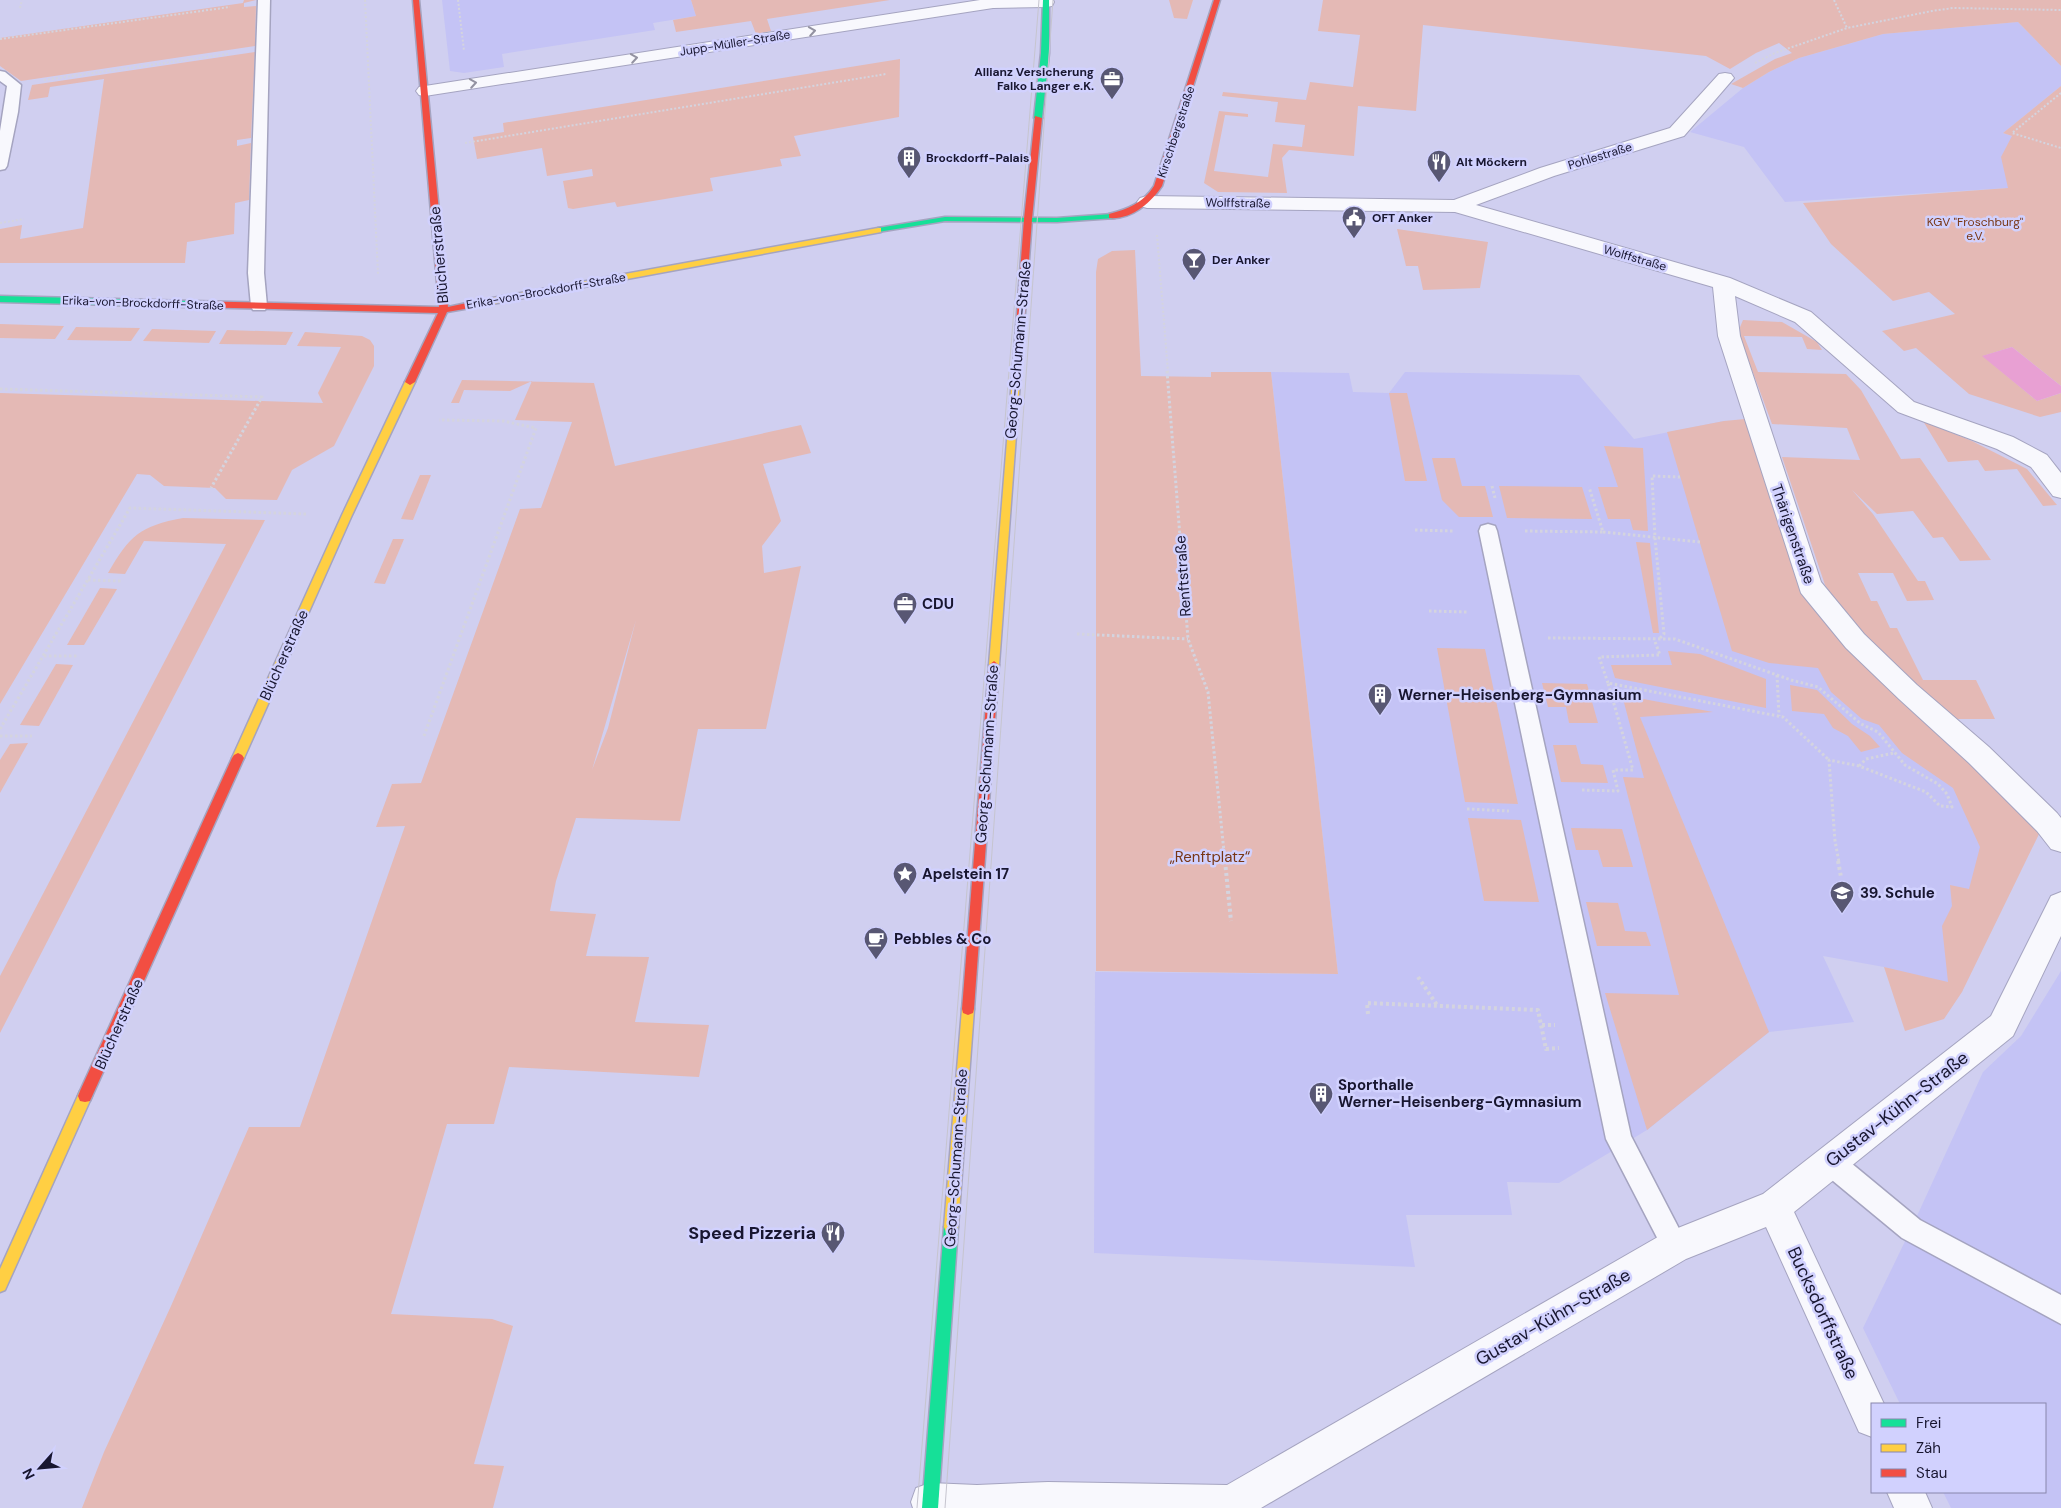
<svg xmlns="http://www.w3.org/2000/svg" width="2061" height="1508" font-family="'DM Sans',sans-serif">
	<style>
		.built { fill: #c4c3f5 }
		.green { fill: #e4b9b5; fill-rule: evenodd }
		.water { fill: #e8a0d3 }
		.lines { fill: none; stroke-linecap: round; stroke-linejoin: round }
		.lane-casing { stroke: #a5a4c0; stroke-width: 3 }
		.street-casing { stroke: #a5a4c0; stroke-width: 2 }
		.fast-casing { stroke: #a5a4c0; stroke-width: 3 }
		.slow-casing { stroke: #a5a4c0; stroke-width: 3 }
		.jam-casing { stroke: #a5a4c0; stroke-width: 3 }
		.path-far2 { stroke: #d4d4df; stroke-width: 2; stroke-dasharray: 2 2; stroke-linecap: butt }
		.path-far1 { stroke: #d4d4df; stroke-width: 3; stroke-dasharray: 2.5 2.5; stroke-linecap: butt }
		.path { stroke: #d4d4df; stroke-width: 4; stroke-dasharray: 3 3; stroke-linecap: butt }
		.lane { fill: #f8f8fd; fill-rule: evenodd }
		.street { fill: #f8f8fd; fill-rule: evenodd }
		.fast { fill: #16e098; fill-rule: evenodd }
		.slow { fill: #ffcf43; fill-rule: evenodd }
		.jam { fill: #f24e42; fill-rule: evenodd }
		.tram { stroke: #c6c5cf; stroke-width: 1 }
		.oneway { stroke: #9392a1 }
		.labels { text-anchor: middle; stroke-width: 5; stroke-linejoin: round; paint-order: stroke }
		.far-street-label { font-size: 12px; fill: #181630; stroke: #d1d1fe }
		.far-poi-label { font-size: 12px; font-weight: bold; fill: #181630; stroke: #d1d1fe; text-anchor: start }
		.far-park-label { font-size: 12px; fill: #783614; stroke: #d1d1fe }
		.street-label { font-size: 15px; fill: #181630; stroke: #d1d1fe }
		.poi-label { font-size: 15px; font-weight: bold; fill: #181630; stroke: #d1d1fe; text-anchor: start }
		.park-label { font-size: 15px; fill: #783614; stroke: #d1d1fe }
		.near-street-label { font-size: 18px; fill: #181630; stroke: #d1d1fe }
		.near-poi-label { font-size: 18px; font-weight: bold; fill: #181630; stroke: #d1d1fe; text-anchor: end }
	</style>
	<rect width="100%" height="100%" fill="#d0cff0"/>
	<g class="built">
		<path d="M442 0H691L696 16 653 23 655 30 502 54 504 67 464 73 450 71Z"/>
		<path d="M2018 22 2061 66V86L2003 133 2012 136 2008 188 1785 202 1744 147 1690 132 1743 88 1769 72 1799 58 1883 34Z"/>
		<path d="M1271 372 1349 373 1353 392 1389 393 1405 372 1579 375 1634 439 1724 421 1779 605 2004 812 1962 992 1884 967 1823 956 1854 1022 1769 1032 1647 1130 1559 1183 1507 1182 1512 1215H1406L1415 1267 1094 1253 1095 972 1338 974Z"/>
		<path d="M2061 971V1508H1951L1943 1492H2045V1404H1900L1863 1328 1911 1229 1983 1072 2021 1036Z"/>
	</g>
	<g class="green">
		<path d="M244 0H256L244 3V7L256 6 255 46 21 81 0 66V38L243 3Z"/>
		<path d="M691 0H890L767 19 771 31 756 34 751 21 676 32 673 20 696 16Z"/>
		<path d="M1169 0H1193L1187 19 1174 18Z"/>
		<path d="M1323 0H2061V66L2018 22 1883 34 1799 58 1769 72 1743 88 1731 84 1775 59 1792 53 1779 43 1756 53 1730 69 1706 56 1423 25 1416 111 1358 106 1354 156 1289 150 1282 158 1287 193 1218 192 1204 183 1219 111 1248 114V117L1225 115 1214 171 1268 177 1273 144 1302 147 1305 125 1275 122 1278 102 1222 96 1223 92 1306 100 1310 82 1353 87 1360 35 1318 31Z"/>
		<path d="M255 52 251 138 237 140V146L251 143 249 200 235 203 234 234 187 242 185 263H0V229L22 225 20 239 83 228 104 79 50 87 48 97 28 100 32 85Z"/>
		<path d="M900 59 899 117 794 136 801 156 780 159 782 166 710 178 713 191 617 207 615 202 573 209 568 208 563 181 593 176 592 169 547 176 542 148 477 159 473 137 504 132 503 123Z"/>
		<path d="M2061 86V386L2012 347 1983 356 2037 401 2061 393V412L2040 417 1969 394 1916 348 1904 351 1882 331 1955 314 1929 292 1893 301 1831 244 1803 203 2008 188 2001 157 2012 136 2003 133Z"/>
		<path d="M1397 229 1488 242 1480 288 1423 290 1418 266H1406Z"/>
		<path d="M1135 250 1141 376 1211 377V372H1271L1338 974 1096 971V272L1098 259 1112 251Z"/>
		<path d="M1743 320 1782 322 1817 342 1822 350 1807 349 1802 337 1744 336 1758 372 1846 374 1861 390 1901 459 1920 458 1991 560 1960 561 1943 537 1933 538 1913 511 1877 514 1852 490 1873 514 1918 581H1925L1934 600 1907 601 1893 573H1858L1871 601H1877L1890 628H1897L1923 680H1976L1995 719H1955L1906 677 1839 608 1825 585 1782 457 1860 460 1847 428 1772 424 1738 332Z"/>
		<path d="M0 324 64 326 55 339 0 338Z"/>
		<path d="M76 327 140 328 131 341 67 340Z"/>
		<path d="M152 329 216 331 209 343 143 341Z"/>
		<path d="M227 330 293 332 286 345 219 344Z"/>
		<path d="M305 332 362 336 370 340 374 346V366L334 446 292 470 277 500 226 499 215 488 164 486 150 475 137 474 0 704V393L323 403 318 393 341 347 297 346Z"/>
		<path d="M462 380 594 383 615 466 801 425 811 453 763 464 781 521 762 546 764 573 801 566 766 729H698L680 821 576 818 556 881 550 911 596 914 586 956 649 957 635 1022 709 1025 699 1077 509 1067 494 1124H447L391 1314 492 1319 513 1326 474 1464 504 1466 493 1508H82L104 1452 171 1306 249 1127H300L405 826 376 827 392 784 421 783 520 509 541 508 572 422 515 420 532 381 510 391 464 390 459 403H451ZM636 620 608 728 592 770Z"/>
		<path d="M1389 393H1407L1427 481H1405Z"/>
		<path d="M1745 419 1806 596 2040 832 1962 992 1944 1019 1905 1031 1884 967 1948 982 1942 926 1952 906 1950 885 1969 889 1980 847 1953 788 1902 753 1879 725 1862 719 1831 692 1818 668 1769 663 1732 651 1667 432 1724 421Z"/>
		<path d="M1923 421 1972 441 2027 469 2057 505 2043 506 2017 469 1985 471 1978 460 1948 462Z"/>
		<path d="M1604 446 1643 448 1648 531 1633 530 1630 519H1608L1598 487H1618Z"/>
		<path d="M1432 458H1455L1462 486H1485L1493 517H1459L1442 500Z"/>
		<path d="M420 475H431L413 520 401 519Z"/>
		<path d="M1499 486 1582 487 1592 519 1507 518Z"/>
		<path d="M183 518 265 520 0 1033V976L226 544 144 541 125 574 108 573C130 535 140 526 183 518Z"/>
		<path d="M393 539H404L385 584 374 583Z"/>
		<path d="M1636 542 1650 543 1659 633H1653Z"/>
		<path d="M100 588 117 589 84 645H67Z"/>
		<path d="M1437 648 1485 649 1518 804 1465 802Z"/>
		<path d="M1668 651 1700 654 1766 679V708L1615 678 1611 665H1672Z"/>
		<path d="M56 664 73 665 39 726 20 725Z"/>
		<path d="M1542 683 1587 684 1598 723H1569L1566 707H1548Z"/>
		<path d="M1790 685 1817 690 1852 724 1870 736 1880 747 1861 752 1848 736 1833 728 1824 714 1792 711Z"/>
		<path d="M1622 695 1713 712 1640 717 1769 1032 1647 1130 1605 993 1679 995 1623 777 1644 778Z"/>
		<path d="M28 743 0 793V760L10 744Z"/>
		<path d="M1553 745H1576L1581 764 1603 765 1608 783 1561 782Z"/>
		<path d="M1468 818 1521 820 1539 902 1484 901Z"/>
		<path d="M1571 828 1622 829 1633 867H1603L1598 850H1576Z"/>
		<path d="M1586 902 1618 903 1625 931 1646 932 1651 946H1597Z"/>
	</g>
	<path class="water" d="M2012 347 2061 386V393L2037 401 1982 356Z"/>
	<g class="lines">
		<defs>
			<g id="lane">
				<path d="M258 0H270L264 273 267 306 265 310H253L251 306 248 273Z"/>
				<path d="M0 71 5 72 21 85 18 112 7 166 5 169 0 170V131L7 86 0 81Z"/>
				<path d="M1488 524 1495 526 1497 531 1631 1136 1688 1246 1684 1255 1675 1259 1666 1255 1606 1139 1479 531 1481 526Z"/>
				<path d="M1830 1149 1839 1153 1920 1220 2061 1295V1324L1902 1238 1821 1171 1817 1162 1821 1153Z"/>
			</g>
			<g id="street">
				<path d="M980 0H1053L1054 2 1052 6 1046 7 993 8 425 96 419 95 416 91 419 87 425 86Z"/>
				<path d="M1725 73 1731 74 1734 78 1684 136 1554 176 1476 205 1730 278 1811 312 1914 402 2013 437 2047 455 2061 473V498L2053 496 2031 467 1997 449 1898 412 1795 322 1735 296 1740 336 1821 582 1864 634 1917 685 1989 747 2057 813 2061 818V852L2051 849 2037 831 1969 763 1899 699 1846 648 1801 593 1718 336 1713 287 1455 212 1147 208 1140 206 1137 202 1140 198 1147 196 1454 200 1540 168 1670 128 1719 74Z"/>
				<path d="M2061 892V936L2013 1036 1794 1212 1884 1404H1872V1437L1859 1432 1766 1227 1686 1259 1261 1508H913L911 1502 916 1488 930 1483 977 1485 1048 1482 1227 1485 1663 1234 1763 1194 1991 1016 2051 896Z"/>
				<path d="M1887 1492H1925L1932 1508H1894Z"/>
			</g>
			<g id="fast">
				<path d="M1043 0H1049V53L1042 118 1038 120 1034 118 1041 53Z"/>
				<path d="M1112 214 1116 216 1115 218 1057 222 945 221 878 232 874 230 878 228 945 217 1057 218Z"/>
				<path d="M0 296 190 301 194 304 190 307 0 302Z"/>
				<path d="M951 1220 956 1222 958 1227 938 1508H922L944 1227 946 1222Z"/>
			</g>
			<g id="slow">
				<path d="M878 228H881V232L476 307 472 304 476 301Z"/>
				<path d="M1018 351 1022 354 999 665 994 669 989 665 1014 354Z"/>
				<path d="M410 379 415 382 352 515 244 758 242 761H234L232 758 342 515 405 382Z"/>
				<path d="M968 1003 973 1005 974 1009 958 1227 956 1232 951 1234 946 1232 944 1227 962 1009 963 1005Z"/>
				<path d="M85 1090 90 1091 92 1096 5 1290 0 1292V1269L80 1091Z"/>
			</g>
			<g id="jam">
				<path d="M413 0H419L448 307 476 301 480 304 476 307 447 312 415 382 410 385 405 382 438 313 190 307 186 304 190 301 439 307Z"/>
				<path d="M1214 0H1220L1162 186C1151 203 1131 220 1109 218V214C1128 209 1143 203 1154 186Z"/>
				<path d="M1035 116 1042 118 1032 219 1022 354 1018 357 1014 354 1024 219Z"/>
				<path d="M994 661 999 665 974 1009 973 1013 968 1015 963 1013 962 1009 989 665Z"/>
				<path d="M238 753 242 755 244 758 90 1101 85 1102 80 1101 78 1096 80 1091 232 758 234 755Z"/>
			</g>
		</defs>
		<use href="#lane" class="lane-casing"/>
		<use href="#street" class="street-casing"/>
		<use href="#fast" class="fast-casing"/>
		<use href="#slow" class="slow-casing"/>
		<use href="#jam" class="jam-casing"/>
		<g class="path-far2">
			<path d="M365 0 378 274"/>
			<path d="M458 0 464 51"/>
			<path d="M1834 0 1847 28"/>
			<path d="M20 8 22 0"/>
			<path d="M0 39 230 7"/>
			<path d="M1755 63 1775 53 1847 28 1932 11 1953 8 2061 10"/>
			<path d="M44 80 228 54"/>
			<path d="M2061 93 2012 133 2061 148"/>
			<path d="M465 143 886 74"/>
			<path d="M0 223 24 219"/>
			<path d="M1157 235 1168 372"/>
		</g>
		<g class="path-far1">
			<path d="M1167 371 1188 639 1208 692 1225 862"/>
			<path d="M0 389 262 397 211 488"/>
			<path d="M1492 486 1495 498"/>
			<path d="M1415 530 1454 531"/>
			<path d="M1525 531 1603 532 1589 487"/>
			<path d="M1603 532 1700 542"/>
			<path d="M88 580 121 581"/>
			<path d="M1429 611 1468 612"/>
			<path d="M1077 634 1188 639"/>
			<path d="M1548 638 1675 639 1791 680 1818 687 1861 724 1878 732 1905 765 1938 784 1947 794 1952 807 1940 806 1926 792 1859 766 1829 760 1835 841 1839 862"/>
			<path d="M1660 638 1664 634 1655 538 1652 476 1680 477"/>
			<path d="M44 656H78"/>
			<path d="M1777 675 1779 716"/>
			<path d="M1608 683 1599 657 1660 655 1654 639"/>
			<path d="M0 729 130 508 306 514"/>
			<path d="M0 736H32"/>
			<path d="M424 736 536 428 503 421 439 420"/>
			<path d="M1859 766 1866 759 1894 753"/>
			<path d="M1582 790 1618 791 1613 770H1633L1608 683 1783 717 1829 760"/>
			<path d="M1467 809 1509 811"/>
		</g>
		<g class="path">
			<path d="M1225 861 1231 921"/>
			<path d="M1838 861 1841 877"/>
			<path d="M1418 977 1437 1005"/>
			<path d="M1368 1014 1367 1003 1538 1010 1546 1049 1559 1048"/>
			<path d="M1542 1025H1555"/>
		</g>
		<use href="#lane" class="lane"/>
		<use href="#street" class="street"/>
		<use href="#fast" class="fast"/>
		<use href="#slow" class="slow"/>
		<use href="#jam" class="jam"/>
		<g class="tram">
			<path d="M917 1508 1039 0"/>
			<path d="M945 1508 1053 0"/>
		</g>
	</g>
	<defs><path id="oneway-chevron" d="M-2-3.5L2.5 0L-2 3.5" fill="none" stroke-width="1.6" stroke-linecap="round" stroke-linejoin="round" transform="scale(1.25)"/></defs>
	<g class="oneway">
		<use href="#oneway-chevron" transform="translate(812 31) rotate(-9)"/>
		<use href="#oneway-chevron" transform="translate(634 58) rotate(-9)"/>
		<use href="#oneway-chevron" transform="translate(473 83) rotate(-9)"/>
	</g>
	<defs>
		<symbol id="office-pin" viewBox="-11 -11 22 30"><path d="M0 17L-7.5 6A9.5 9.5 0 1 1 7.5 6Z" fill="#585773" stroke="#d1d1fe"/><path d="M-6-3h4V-5.5h4V-3h4V5H-6ZM-1-4.5V-3h2v-1.5ZM-6 0V1H6V0Z" fill="#fff"/></symbol>
		<symbol id="building-pin" viewBox="-11 -11 22 30"><path d="M0 17L-7.5 6A9.5 9.5 0 1 1 7.5 6Z" fill="#585773" stroke="#d1d1fe"/><path d="M-4-6H4V6H1V3H-1V6H-4ZM-2.5-4.3h1.7v1.8h-1.7ZM.8-4.3h1.7v1.8H.8ZM-2.5-1h1.7V.8h-1.7ZM.8-1h1.7V.8H.8Z" fill="#fff"/></symbol>
		<symbol id="restaurant-pin" viewBox="-11 -11 22 30"><path d="M0 17L-7.5 6A9.5 9.5 0 1 1 7.5 6Z" fill="#585773" stroke="#d1d1fe"/><path d="M-5-6h1v4h1v-4h1v4h1v-4h1v5L-1.5 .5V6h-2V.5L-5-1ZM5-6V6H3V1.5H1.5Q1.5-4 5-6Z" fill="#fff"/></symbol>
		<symbol id="civic-pin" viewBox="-11 -11 22 30"><path d="M0 17L-7.5 6A9.5 9.5 0 1 1 7.5 6Z" fill="#585773" stroke="#d1d1fe"/><path d="M-.6-6.5H3V-4.5H.6V-3L4-1V1h2V6H-6V1h2V-1L-.6-3ZM-1.2 2.5V6h2.4V2.5Z" fill="#fff"/></symbol>
		<symbol id="bar-pin" viewBox="-11 -11 22 30"><path d="M0 17L-7.5 6A9.5 9.5 0 1 1 7.5 6Z" fill="#585773" stroke="#d1d1fe"/><path d="M-6-5H6L.8 .8V4.5H3.5V6h-7V4.5H-.8V.8Z" fill="#fff"/></symbol>
		<symbol id="sight-pin" viewBox="-11 -11 22 30"><path d="M0 17L-7.5 6A9.5 9.5 0 1 1 7.5 6Z" fill="#585773" stroke="#d1d1fe"/><path d="M0-6L1.8-2.2L6-1.7L2.9 1.2L3.7 5.4L0 3.3L-3.7 5.4L-2.9 1.2L-6-1.7L-1.8-2.2Z" fill="#fff"/></symbol>
		<symbol id="school-pin" viewBox="-11 -11 22 30"><path d="M0 17L-7.5 6A9.5 9.5 0 1 1 7.5 6Z" fill="#585773" stroke="#d1d1fe"/><path d="M0-5L7-2L0 1L-7-2ZM-4 1L0 2.5L4 1V4Q0 6-4 4Z" fill="#fff"/></symbol>
		<symbol id="cafe-pin" viewBox="-11 -11 22 30"><path d="M0 17L-7.5 6A9.5 9.5 0 1 1 7.5 6Z" fill="#585773" stroke="#d1d1fe"/><path d="M-5.5-4.5H6V0H3Q3 3.5 0 3.5H-2.5Q-5.5 3.5-5.5 0ZM3-3.2v2h1.7v-2ZM-6 4.5H4V6H-6Z" fill="#fff"/></symbol>
	</defs>
	<g fill-rule="evenodd">
		<use href="#office-pin" x="1098" y="65" width="28" height="38"/>
		<use href="#building-pin" x="895" y="144" width="28" height="38"/>
		<use href="#restaurant-pin" x="1425" y="148" width="28" height="38"/>
		<use href="#civic-pin" x="1340" y="204" width="28" height="38"/>
		<use href="#bar-pin" x="1180" y="246" width="28" height="38"/>
		<use href="#office-pin" x="891" y="590" width="28" height="38"/>
		<use href="#building-pin" x="1366" y="681" width="28" height="38"/>
		<use href="#sight-pin" x="891" y="860" width="28" height="38"/>
		<use href="#school-pin" x="1828" y="879" width="28" height="38"/>
		<use href="#cafe-pin" x="862" y="925" width="28" height="38"/>
		<use href="#building-pin" x="1307" y="1080" width="28" height="38"/>
		<use href="#restaurant-pin" x="819" y="1219" width="28" height="38"/>
	</g>
	<g class="labels">
		<g class="far-street-label">
			<text transform="translate(735 43) rotate(-9)" y="4">Jupp-Müller-Straße</text>
			<text transform="translate(1176 132) rotate(-72)" y="4">Kirschbergstraße</text>
			<text transform="translate(1600 156) rotate(-17)" y="4">Pohlestraße</text>
			<text transform="translate(1238 203) rotate(1)" y="4">Wolffstraße</text>
			<text transform="translate(1635 258) rotate(16)" y="4">Wolffstraße</text>
			<text transform="translate(546 291) rotate(-10)" y="4">Erika-von-Brockdorff-Straße</text>
			<text transform="translate(143 303) rotate(2)" y="4">Erika-von-Brockdorff-Straße</text>
		</g>
		<g class="far-poi-label">
			<text x="1094" y="76" text-anchor="end">Allianz Versicherung<tspan x="1094" dy="14">Falko Langer e.K.</tspan></text>
			<text x="926" y="162">Brockdorff-Palais</text>
			<text x="1456" y="166">Alt Möckern</text>
			<text x="1372" y="222">OFT Anker</text>
			<text x="1212" y="264">Der Anker</text>
		</g>
		<g class="far-park-label">
			<text x="1975" y="226">KGV "Froschburg"<tspan x="1975" dy="14">e.V.</tspan></text>
		</g>
		<g class="street-label">
			<text transform="translate(439 255) rotate(-95)" y="5">Blücherstraße</text>
			<text transform="translate(1018 350) rotate(-85)" y="5">Georg-Schumann-Straße</text>
			<text transform="translate(1793 534) rotate(71)" y="5">Thärigenstraße</text>
			<text transform="translate(1183 576) rotate(-94)" y="5">Renftstraße</text>
			<text transform="translate(284 655) rotate(-66)" y="5">Blücherstraße</text>
			<text transform="translate(987 754) rotate(-86)" y="5">Georg-Schumann-Straße</text>
			<text transform="translate(119 1024) rotate(-66)" y="5">Blücherstraße</text>
			<text transform="translate(956 1158) rotate(-86)" y="5">Georg-Schumann-Straße</text>
		</g>
		<g class="poi-label">
			<text x="922" y="609">CDU</text>
			<text x="1398" y="700">Werner-Heisenberg-Gymnasium</text>
			<text x="922" y="879">Apelstein 17</text>
			<text x="1860" y="898">39. Schule</text>
			<text x="894" y="944">Pebbles &amp; Co</text>
			<text x="1338" y="1090">Sporthalle<tspan x="1338" dy="17">Werner-Heisenberg-Gymnasium</tspan></text>
		</g>
		<g class="park-label">
			<text x="1210" y="862">„Renftplatz“</text>
		</g>
		<g class="near-street-label">
			<text transform="translate(1897 1109) rotate(-38)" y="6">Gustav-Kühn-Straße</text>
			<text transform="translate(1823 1313) rotate(65)" y="6">Bucksdorffstraße</text>
			<text transform="translate(1553 1317) rotate(-30)" y="6">Gustav-Kühn-Straße</text>
		</g>
		<g class="near-poi-label">
			<text x="816" y="1239">Speed Pizzeria</text>
		</g>
	</g>
	<rect x="1871" y="1403" width="175" height="90" fill="#d1d1fe" stroke="#8786ac"/>
	<rect x="1881" y="1419" width="25" height="8" fill="#16e098" stroke="#8786ac"/>
	<text x="1916" y="1428" font-size="15" fill="#181630">Frei</text>
	<rect x="1881" y="1444" width="25" height="8" fill="#ffcf43" stroke="#8786ac"/>
	<text x="1916" y="1453" font-size="15" fill="#181630">Zäh</text>
	<rect x="1881" y="1469" width="25" height="8" fill="#f24e42" stroke="#8786ac"/>
	<text x="1916" y="1478" font-size="15" fill="#181630">Stau</text>
	<g transform="translate(40 1468) rotate(243)" stroke="#d1d1fe" stroke-width="4" paint-order="stroke">
	<path d="M0-4L9 19L0 12L-9 19Z" fill="#181630"/>
	<text y="-8" font-size="14" font-weight="bold" text-anchor="middle" fill="#181630">N</text>
	</g>
</svg>
